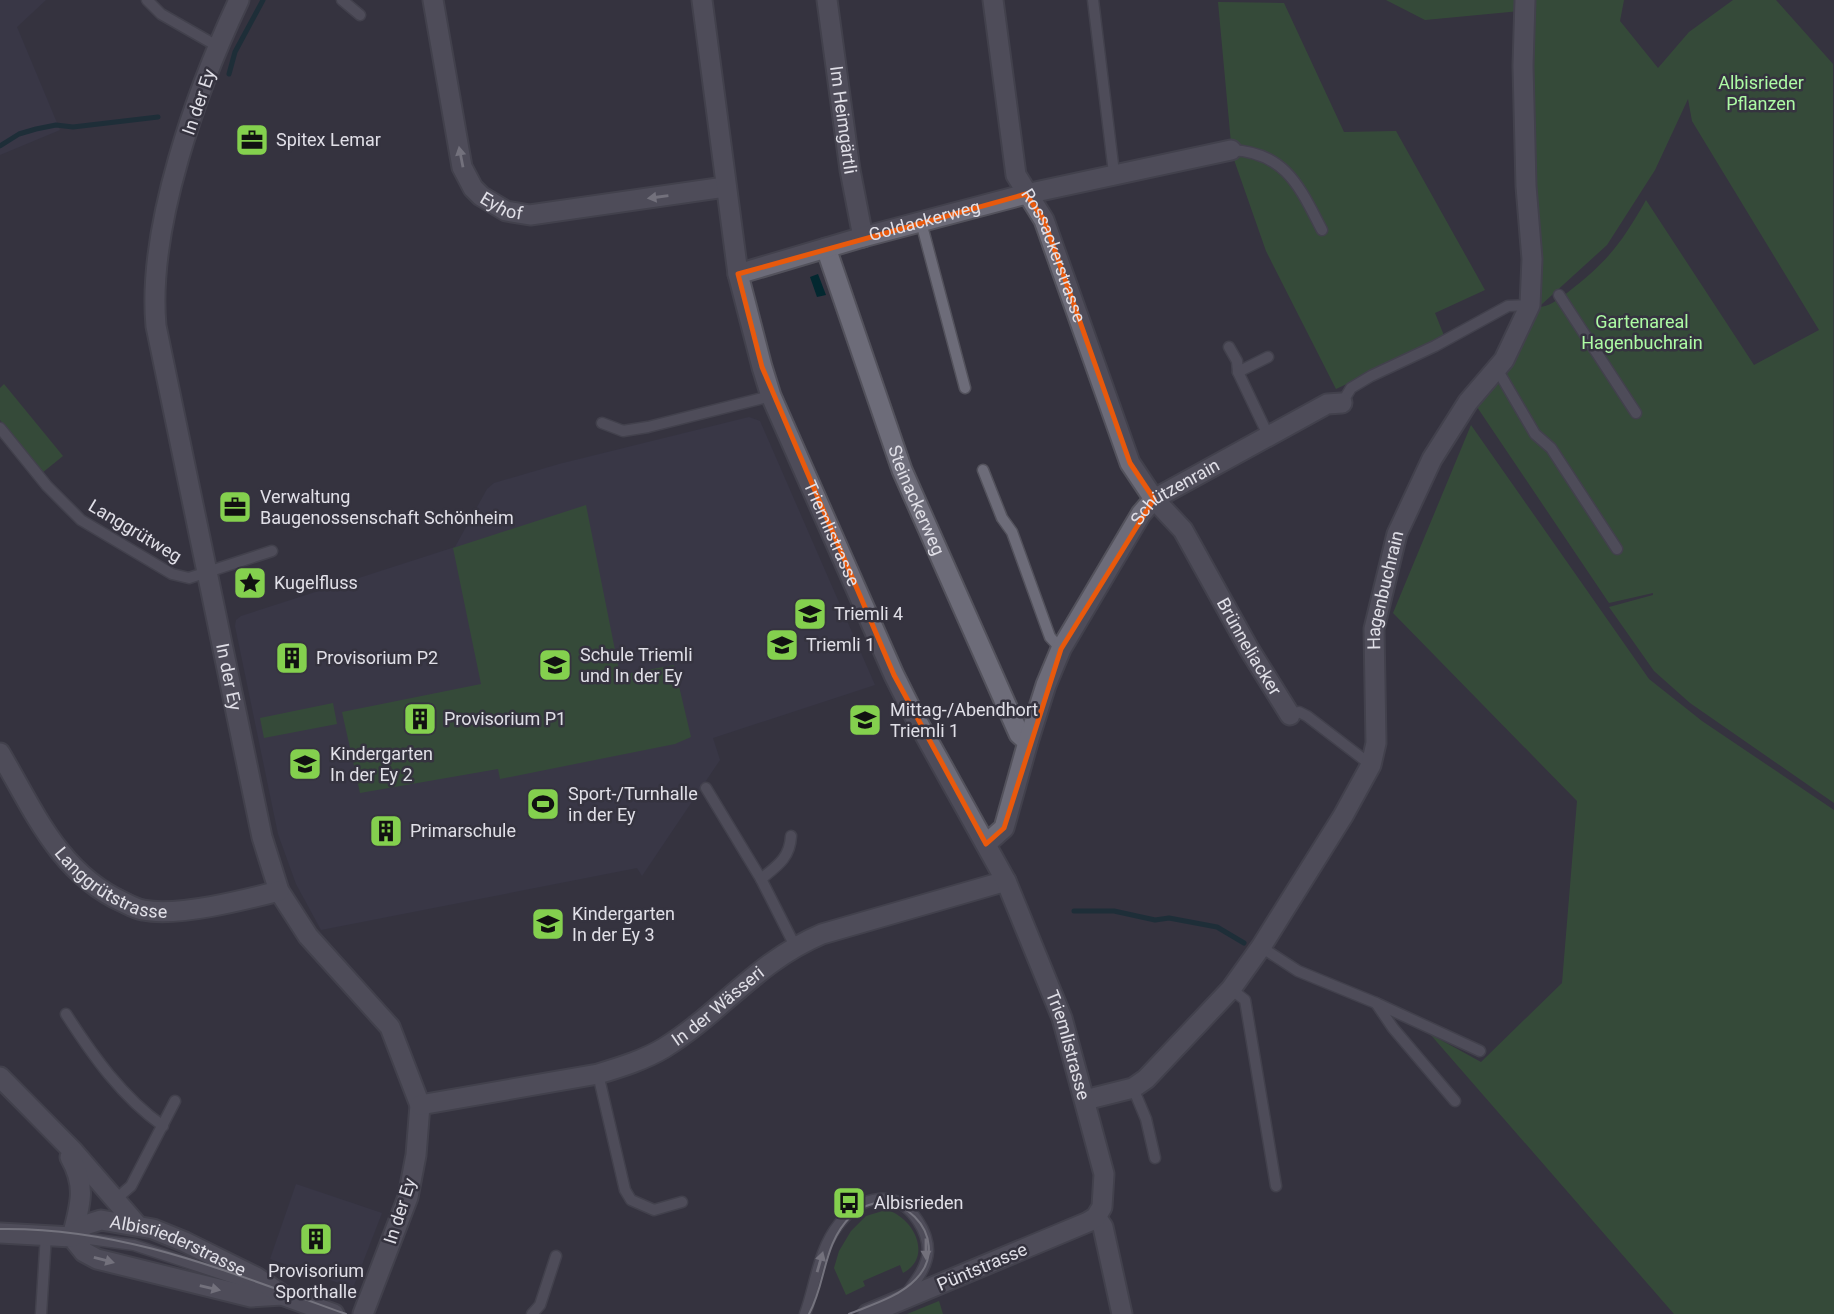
<svg xmlns="http://www.w3.org/2000/svg" width="1834" height="1314" font-family="Roboto,sans-serif">
	<style>
		.built { fill: #3e3c4f }
		.green { fill: #366731 }
		.water { fill: #032830 }
		.lines { fill: none; stroke-linecap: round; stroke-linejoin: round }
		.stream { stroke: #032830; stroke-width: 5 }
		.service-casing { stroke: #53525c; stroke-width: 13 }
		.minor-casing { stroke: #53525c; stroke-width: 23 }
		.tertiary-casing { stroke: #53525c; stroke-width: 23 }
		.secondary-casing { stroke: #53525c; stroke-width: 23 }
		.service { stroke: #6d6c79; stroke-width: 10 }
		.minor { stroke: #6d6c79; stroke-width: 19 }
		.tertiary { stroke: #6d6c79; stroke-width: 19 }
		.secondary { stroke: #6d6c79; stroke-width: 19 }
		.tram { stroke: #c2c1c9; stroke-width: 2 }
		.oneway { fill: #bebcc6 }
		.marked { fill: none; stroke: #e8590c; stroke-width: 5; stroke-linejoin: round }
		.labels { text-anchor: middle; stroke-width: 5; stroke-linejoin: round; paint-order: stroke }
		.park-label { font-size: 18px; fill: #adfaa4; stroke: #35333f }
		.street-label { font-size: 18px; fill: #e0dfe7; stroke: #35333f }
		.poi-label { font-size: 18px; fill: #e0dfe7; stroke: #35333f; text-anchor: start }
	</style>
	<rect width="100%" height="100%" fill="#35333f"/>
	<g class="built">
		<path d="M0 0H46L17 27 60 130 0 155Z"/>
		<path d="M749 417 760 421 875 685 713 738 720 760 642 876 637 868 321 930 296 884 278 834 235 626 236 620 241 616 455 547 487 489 494 483 559 464Z"/>
		<path d="M296 1184 382 1213 353 1288 270 1259Z"/>
	</g>
	<g class="green">
		<path d="M1386 0H1624L1620 21 1658 68 1689 32 1733 0H1776L1833 64 1834 803 1690 703 1654 671 1609 607 1653 595V593L1609 603 1475 404 1538 307C1549 307 1559 299 1567 293 1608 261 1621 244 1646 200L1754 365 1819 330 1692 121 1688 99 1655 170 1607 245 1541 305 1536 303 1520 11 1425 20Z"/>
		<path d="M1218 2 1284 3 1344 132 1396 131 1485 290 1435 313 1445 338 1336 389 1266 251 1232 154Z"/>
		<path d="M4 384 63 456 42 473 0 420V388Z"/>
		<path d="M1471 425 1649 679 1702 721 1834 810V1314H1674L1430 1034 1481 1062 1562 983 1577 801 1393 613Z"/>
		<path d="M586 505 620 675 674 665 691 737 675 744 500 779 498 769 360 793 342 712 481 684 453 548Z"/>
		<path d="M333 703 337 724 264 738 260 718Z"/>
		<path d="M886 1210C913 1216 934 1257 903 1273L900 1265 863 1281 865 1286 846 1295 834 1268 839 1251 851 1231 866 1216Z"/>
		<path d="M939 1301 943 1314H907Z"/>
	</g>
	<path class="water" d="M818 274 826 295 817 297 810 277Z"/>
	<g class="lines">
		<g class="stream">
			<path d="M229 74 235 52 263 0"/>
			<path d="M0 146 19 134 36 129 56 125 73 127 158 117"/>
			<path d="M1074 911H1114L1155 920 1169 918 1217 927 1244 943"/>
		</g>
		<defs>
			<g id="service">
				<path d="M147 0 161 14 217 46"/>
				<path d="M342 0 360 15"/>
				<path d="M1093 0 1114 173"/>
				<path d="M1231 150C1286 152 1300 188 1322 230"/>
				<path d="M921 222 965 388"/>
				<path d="M1559 295 1636 413"/>
				<path d="M1229 347 1237 361 1238 372 1268 435"/>
				<path d="M1497 369 1535 434 1551 448 1617 549"/>
				<path d="M1238 372 1268 357"/>
				<path d="M1342 403 1351 388 1371 376 1435 346 1508 306 1530 305"/>
				<path d="M602 423 623 431 648 427 771 396"/>
				<path d="M0 428 47 486 81 520 172 574 189 578 272 551"/>
				<path d="M983 470 1002 518 1012 532 1050 637 1061 649"/>
				<path d="M1290 715 1299 712 1307 716 1371 765"/>
				<path d="M706 788 761 879 795 946"/>
				<path d="M761 879C777 866 790 858 791 836"/>
				<path d="M1261 947 1298 971 1376 1003 1480 1051"/>
				<path d="M1231 989 1245 1000 1276 1186"/>
				<path d="M1376 1003 1393 1028 1455 1101"/>
				<path d="M66 1014C93 1056 122 1097 163 1126"/>
				<path d="M598 1074 625 1190 631 1200 654 1210 682 1202"/>
				<path d="M1133 1088 1146 1119 1155 1158"/>
				<path d="M115 1200 131 1186 175 1101"/>
				<path d="M74 1237 134 1245 252 1284"/>
				<path d="M41 1314 46 1235"/>
				<path d="M532 1314 540 1305 556 1256"/>
				<path d="M805 1314C816 1284 818 1250 839 1224 862 1195 896 1187 918 1221 924 1230 928 1241 928 1251 927 1268 915 1282 906 1294"/>
			</g>
			<g id="minor">
				<path id="s1" d="M239 0C197 89 147 227 156 326L262 837 279 891 308 936 390 1027 420 1105 416 1155 408 1197 363 1314"/>
				<path id="s2" d="M433 0 462 167 473 188 481 196 506 211 530 215 725 187"/>
				<path id="s3" d="M827 0 850 170 863 237"/>
				<path id="s4" d="M993 0 1016 175 1044 220 1130 463 1154 499 1183 530 1249 649 1290 715"/>
				<path id="s5" d="M826 248 902 470 1019 734 1028 742"/>
				<path id="s6" d="M738 274 863 237 1026 194 1231 150"/>
				<path id="s7" d="M0 753C34 811 59 873 123 902 129 905 136 909 143 910 178 917 244 900 279 891"/>
				<path id="s8" d="M986 844 1004 828 1028 742 1046 685 1061 649 1141 514 1154 499 1327 404 1342 403"/>
				<path d="M0 1077 73 1151 137 1225"/>
				<path id="s9" d="M1085 1100 1133 1088 1146 1079 1231 989 1261 947 1343 816 1371 765 1376 743 1374 629 1397 534 1432 459 1468 402 1504 360 1530 305 1532 259 1526 186 1523 66 1525 0"/>
				<path id="s10" d="M420 1105 598 1074C621 1067 644 1060 664 1048 722 1012 756 962 822 934L1006 881"/>
				<path d="M70 1157C87 1187 80 1205 72 1237"/>
				<path d="M1096 1217 1103 1227 1122 1314"/>
			</g>
			<g id="tertiary">
				<path id="s11" d="M702 0 738 274 762 367 771 396 894 675 916 719 1006 881 1062 1018 1104 1174 1102 1207 1096 1217 1088 1222 868 1314"/>
			</g>
			<g id="secondary">
				<path d="M0 1233 72 1237 84 1252 97 1259 251 1297 282 1295"/>
				<path id="s12" d="M72 1237 85 1225 101 1220 153 1229 185 1242 256 1277 282 1295 334 1314"/>
			</g>
		</defs>
		<use href="#service" class="service-casing"/>
		<use href="#minor" class="minor-casing"/>
		<use href="#tertiary" class="tertiary-casing"/>
		<use href="#secondary" class="secondary-casing"/>
		<use href="#service" class="service"/>
		<use href="#minor" class="minor"/>
		<use href="#tertiary" class="tertiary"/>
		<use href="#secondary" class="secondary"/>
		<g class="tram">
			<path d="M0 1229C125 1227 230 1273 346 1314"/>
			<path d="M809 1314C827 1281 822 1245 851 1216 894 1175 956 1238 916 1279 899 1297 871 1305 849 1314"/>
		</g>
	</g>
	<defs><path id="oneway-solid" d="M-6-.8H1V-3.2L6.5 0L1 3.2V.8H-6Z" transform="scale(1.75)"/></defs>
	<g class="oneway">
		<use href="#oneway-solid" transform="translate(461 157) rotate(-101)"/>
		<use href="#oneway-solid" transform="translate(658 197) rotate(172)"/>
		<use href="#oneway-solid" transform="translate(926 1249) rotate(90)"/>
		<use href="#oneway-solid" transform="translate(104 1260) rotate(15)"/>
		<use href="#oneway-solid" transform="translate(820 1262) rotate(-74)"/>
		<use href="#oneway-solid" transform="translate(210 1288) rotate(13)"/>
	</g>
	<path d="M0 0H1834V1314H0ZM1026 194 1044 220 1130 463 1154 499 1061 649 1004 828 986 844 894 675 762 367 738 274Z" fill="#35333f" fill-opacity=".55" fill-rule="evenodd"/>
	<path class="marked" d="M1026 194 1044 220 1130 463 1154 499 1061 649 1004 828 986 844 894 675 762 367 738 274Z"/>
	<defs>
		<symbol id="office-square" viewBox="-11 -11 22 22"><rect x="-9" y="-9" width="18" height="18" rx="4" fill="#84d04e" stroke="#35333f"/><path d="M-6-3h4V-5.5h4V-3h4V5H-6ZM-1-4.5V-3h2v-1.5ZM-6 0V1H6V0Z" fill="#111"/></symbol>
		<symbol id="sight-square" viewBox="-11 -11 22 22"><rect x="-9" y="-9" width="18" height="18" rx="4" fill="#84d04e" stroke="#35333f"/><path d="M0-6L1.8-2.2L6-1.7L2.9 1.2L3.7 5.4L0 3.3L-3.7 5.4L-2.9 1.2L-6-1.7L-1.8-2.2Z" fill="#111"/></symbol>
		<symbol id="school-square" viewBox="-11 -11 22 22"><rect x="-9" y="-9" width="18" height="18" rx="4" fill="#84d04e" stroke="#35333f"/><path d="M0-5L7-2L0 1L-7-2ZM-4 1L0 2.5L4 1V4Q0 6-4 4Z" fill="#111"/></symbol>
		<symbol id="building-square" viewBox="-11 -11 22 22"><rect x="-9" y="-9" width="18" height="18" rx="4" fill="#84d04e" stroke="#35333f"/><path d="M-4-6H4V6H1V3H-1V6H-4ZM-2.5-4.3h1.7v1.8h-1.7ZM.8-4.3h1.7v1.8H.8ZM-2.5-1h1.7V.8h-1.7ZM.8-1h1.7V.8H.8Z" fill="#111"/></symbol>
		<symbol id="stadium-square" viewBox="-11 -11 22 22"><rect x="-9" y="-9" width="18" height="18" rx="4" fill="#84d04e" stroke="#35333f"/><path d="M0-5a6.5 5 0 1 0 0 10a6.5 5 0 1 0 0-10ZM-3.5-1.8h7v3.6h-7Z" fill="#111"/></symbol>
		<symbol id="bus-square" viewBox="-11 -11 22 22"><rect x="-9" y="-9" width="18" height="18" rx="4" fill="#84d04e" stroke="#35333f"/><path d="M-5-6H5V4H4V6H2V4H-2V6H-4V4H-5ZM-3.5-4V0h7V-4ZM-3.5 1.2v1.5H-2V1.2ZM2 1.2v1.5H3.5V1.2Z" fill="#111"/></symbol>
	</defs>
	<g fill-rule="evenodd">
		<use href="#office-square" x="233" y="121" width="38" height="38"/>
		<use href="#office-square" x="216" y="488" width="38" height="38"/>
		<use href="#sight-square" x="231" y="564" width="38" height="38"/>
		<use href="#school-square" x="791" y="595" width="38" height="38"/>
		<use href="#school-square" x="763" y="626" width="38" height="38"/>
		<use href="#building-square" x="273" y="639" width="38" height="38"/>
		<use href="#school-square" x="536" y="646" width="38" height="38"/>
		<use href="#building-square" x="401" y="700" width="38" height="38"/>
		<use href="#school-square" x="846" y="701" width="38" height="38"/>
		<use href="#school-square" x="286" y="745" width="38" height="38"/>
		<use href="#stadium-square" x="524" y="785" width="38" height="38"/>
		<use href="#building-square" x="367" y="812" width="38" height="38"/>
		<use href="#school-square" x="529" y="905" width="38" height="38"/>
		<use href="#bus-square" x="830" y="1184" width="38" height="38"/>
		<use href="#building-square" x="297" y="1220" width="38" height="38"/>
	</g>
	<g class="labels">
		<g class="park-label">
			<text x="1761" y="89">Albisrieder<tspan x="1761" dy="21">Pflanzen</tspan></text>
			<text x="1642" y="328">Gartenareal<tspan x="1642" dy="21">Hagenbuchrain</tspan></text>
		</g>
		<g class="street-label">
			<text transform="translate(199 102) rotate(-71)" y="6">In der Ey</text>
			<text dy="6" stroke="none"><textPath href="#s3" startOffset="121">Im Heimgärtli</textPath></text>
			<text dy="6" stroke="none"><textPath href="#s2" startOffset="228">Eyhof</textPath></text>
			<text dy="6" stroke="none"><textPath href="#s6" startOffset="194">Goldackerweg</textPath></text>
			<text dy="6" stroke="none"><textPath href="#s4" startOffset="266">Rossackerstrasse</textPath></text>
			<text dy="6" stroke="none"><textPath href="#s8" startOffset="410">Schützenrain</textPath></text>
			<text dy="6" stroke="none"><textPath href="#s5" startOffset="268">Steinackerweg</textPath></text>
			<text transform="translate(135 531) rotate(31)" y="6">Langgrütweg</text>
			<text dy="6" stroke="none"><textPath href="#s11" startOffset="553">Triemlistrasse</textPath></text>
			<text dy="6" stroke="none"><textPath href="#s9" startOffset="630">Hagenbuchrain</textPath></text>
			<text dy="6" stroke="none"><textPath href="#s4" startOffset="707">Brünneliacker</textPath></text>
			<text dy="6" stroke="none"><textPath href="#s1" startOffset="698">In der Ey</textPath></text>
			<text dy="6" stroke="none"><textPath href="#s7" startOffset="178">Langgrütstrasse</textPath></text>
			<text dy="6" stroke="none"><textPath href="#s10" startOffset="320">In der Wässeri</textPath></text>
			<text dy="6" stroke="none"><textPath href="#s11" startOffset="1118">Triemlistrasse</textPath></text>
			<text transform="translate(400 1211) rotate(-72)" y="6">In der Ey</text>
			<text dy="6" stroke="none"><textPath href="#s12" startOffset="116">Albisriederstrasse</textPath></text>
			<text transform="translate(982 1267) rotate(-23)" y="6">Püntstrasse</text>
		</g>
		<g class="poi-label">
			<text x="276" y="146">Spitex Lemar</text>
			<text x="260" y="503">Verwaltung<tspan x="260" dy="21">Baugenossenschaft Schönheim</tspan></text>
			<text x="274" y="589">Kugelfluss</text>
			<text x="834" y="620">Triemli 4</text>
			<text x="806" y="651">Triemli 1</text>
			<text x="580" y="661">Schule Triemli<tspan x="580" dy="21">und In der Ey</tspan></text>
			<text x="316" y="664">Provisorium P2</text>
			<text x="890" y="716">Mittag-/Abendhort<tspan x="890" dy="21">Triemli 1</tspan></text>
			<text x="444" y="725">Provisorium P1</text>
			<text x="330" y="760">Kindergarten<tspan x="330" dy="21">In der Ey 2</tspan></text>
			<text x="568" y="800">Sport-/Turnhalle<tspan x="568" dy="21">in der Ey</tspan></text>
			<text x="410" y="837">Primarschule</text>
			<text x="572" y="920">Kindergarten<tspan x="572" dy="21">In der Ey 3</tspan></text>
			<text x="874" y="1209">Albisrieden</text>
			<text x="316" y="1277" text-anchor="middle">Provisorium<tspan x="316" dy="21">Sporthalle</tspan></text>
		</g>
	</g>
</svg>
